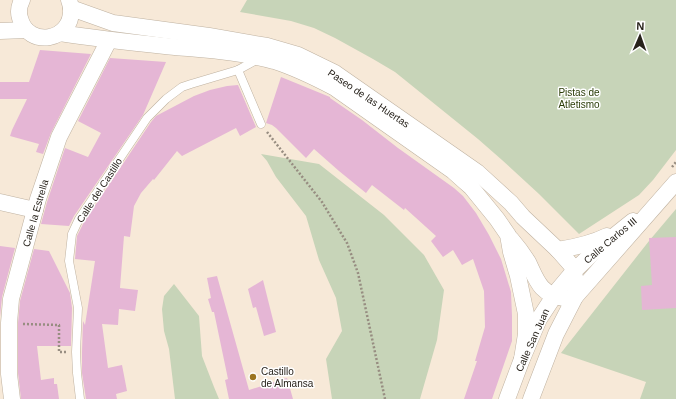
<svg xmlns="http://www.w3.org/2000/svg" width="676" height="399" font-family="Arial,sans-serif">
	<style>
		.green { fill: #c7d4b8 }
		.building { fill: #e5b6d5 }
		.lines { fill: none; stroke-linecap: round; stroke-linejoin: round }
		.lane-casing { stroke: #bfb2a1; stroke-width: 9 }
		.street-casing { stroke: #bfb2a1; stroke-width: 17 }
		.path { stroke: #978d81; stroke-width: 2.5; stroke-dasharray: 2 2; stroke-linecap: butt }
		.lane { stroke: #fff; stroke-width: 8 }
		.street { stroke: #fff; stroke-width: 16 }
		.poi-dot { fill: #9b7420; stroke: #fff; stroke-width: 1.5 }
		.labels { text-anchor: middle; stroke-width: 3; stroke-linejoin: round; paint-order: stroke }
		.park-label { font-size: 10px; fill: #2b3d08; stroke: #fff }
		.street-label { font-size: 10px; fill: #27221b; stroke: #fff }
		.poi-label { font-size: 10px; fill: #27221b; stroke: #fff; text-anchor: start }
	</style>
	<rect width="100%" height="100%" fill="#f7e9d8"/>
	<g class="green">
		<path d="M247 0H676V150L653 180 639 195 579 234 539 194 502 160 478 139 395 72 373 59 335 38 314 28 291 21 240 12Z"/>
		<path d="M261 154 319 164 384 215 424 255 444 290 437 340 420 399H332L326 359 342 331 336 298 319 260 306 216 276 177 267 161Z"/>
		<path d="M676 209V399H640L646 382 561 353 649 241Z"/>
		<path d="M174 284 199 316 202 356 214 387 219 399H175L169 349 164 331 162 309 164 296Z"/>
	</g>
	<g class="building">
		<path d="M40 50 91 54 51 133 43 154 36 152 39 144 10 136 12 130 27 99H0V82H29Z"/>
		<path d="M110 58 166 62 143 115 74 216 69 226 41 224 47 202 65 148 88 157 101 133 78 121Z"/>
		<path d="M281 77 330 97V98L362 120 398 148 454 188 463 196 476 213 489 235 501 259 511 292 512 316V341L492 399H464L477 361H475L485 327 484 291 473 259 462 265 453 250 443 257 431 241 436 236 405 208 404 210 372 185 366 193 339 171 314 149 306 158 276 128 272 125 266 123Z"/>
		<path d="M238 85 256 127 240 136 236 128 182 156 177 151 154 180 153 179 141 193 134 206 130 237 124 236 120 288 138 290 135 311 119 309 118 325 102 324 108 368 122 365 127 391 116 394 117 399H86L82 373V352L83 321 85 325 95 261 75 259 77 236 84 222 151 122 156 116 194 96 210 90 227 86Z"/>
		<path d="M676 237V308L642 310 641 286 652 285 649 238Z"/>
		<path d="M0 246 15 248 2 297 0 317Z"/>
		<path d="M34 249 49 251 70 293 72 308 71 346H37L41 380 54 378V384H57L59 399H21L18 373V323L20 301Z"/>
		<path d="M217 276 249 390 287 378 293 399H229L225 380 228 379 214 312H212L208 299 211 298 207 278Z"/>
		<path d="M263 280 276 332 264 336 256 307 253 308 248 289Z"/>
	</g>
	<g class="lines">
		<defs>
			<g id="lane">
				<path d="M238 70 261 124"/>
				<path d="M80 399 77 373 76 352 78 308 69 261 72 234 79 219 147 118 166 99 182 87 191 84 238 70 258 59"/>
			</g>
			<g id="street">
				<path d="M22 0C19 6 18 12 20 18 28 49 73 41 71 9 71 6 70 3 69 0"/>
				<path d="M71 8 113 23 209 36 267 46 298 55 335 73 477 172 511 203 523 217 558 250 572 266 576 281 575 297"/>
				<path d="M0 31 26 30"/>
				<path d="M60 33C98 39 137 43 175 47 208 50 242 52 274 61 296 68 316 78 335 88L453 171 463 180 471 187 497 219 508 235 511 252 518 276 526 314V334L522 359"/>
				<path d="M0 202 35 210"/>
				<path d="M511 239C517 246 523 254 528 262 537 281 540 294 564 298"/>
				<path d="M558 250C576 247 591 244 607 236"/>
				<path d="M12 399 9 374V323L11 299 38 199 59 137 109 40"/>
				<path d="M507 399 522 359 539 319 558 290 574 271 593 253 633 221"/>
				<path d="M531 399 556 334 575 297 676 182"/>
			</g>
		</defs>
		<use href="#lane" class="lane-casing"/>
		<use href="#street" class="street-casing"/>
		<g class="path">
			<path d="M267 132 322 202 347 243 358 273 385 399"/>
			<path d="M672 167 676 162"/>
			<path d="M23 324 59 325V352H66"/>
		</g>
		<use href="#lane" class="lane"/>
		<use href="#street" class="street"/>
	</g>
	<circle class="poi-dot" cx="253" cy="377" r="4"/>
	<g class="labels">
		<g class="park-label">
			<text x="579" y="96">Pistas de<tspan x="579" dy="12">Atletismo</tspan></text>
		</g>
		<g class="street-label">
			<text transform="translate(369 98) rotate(34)" y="4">Paseo de las Huertas</text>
			<text transform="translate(99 190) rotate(-57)" y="4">Calle del Castillo</text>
			<text transform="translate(35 213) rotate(-74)" y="4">Calle la Estrella</text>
			<text transform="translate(610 240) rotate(-40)" y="4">Calle Carlos III</text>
			<text transform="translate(532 340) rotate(-66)" y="4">Calle San Juan</text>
		</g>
		<g class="poi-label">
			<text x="261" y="375">Castillo<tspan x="261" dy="12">de Almansa</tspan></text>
		</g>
	</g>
	<g transform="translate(640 36) rotate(2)" stroke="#ffffff" stroke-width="3" paint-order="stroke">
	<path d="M0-3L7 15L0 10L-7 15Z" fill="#27221b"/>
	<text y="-6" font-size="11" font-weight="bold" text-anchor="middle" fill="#27221b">N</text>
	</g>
</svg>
